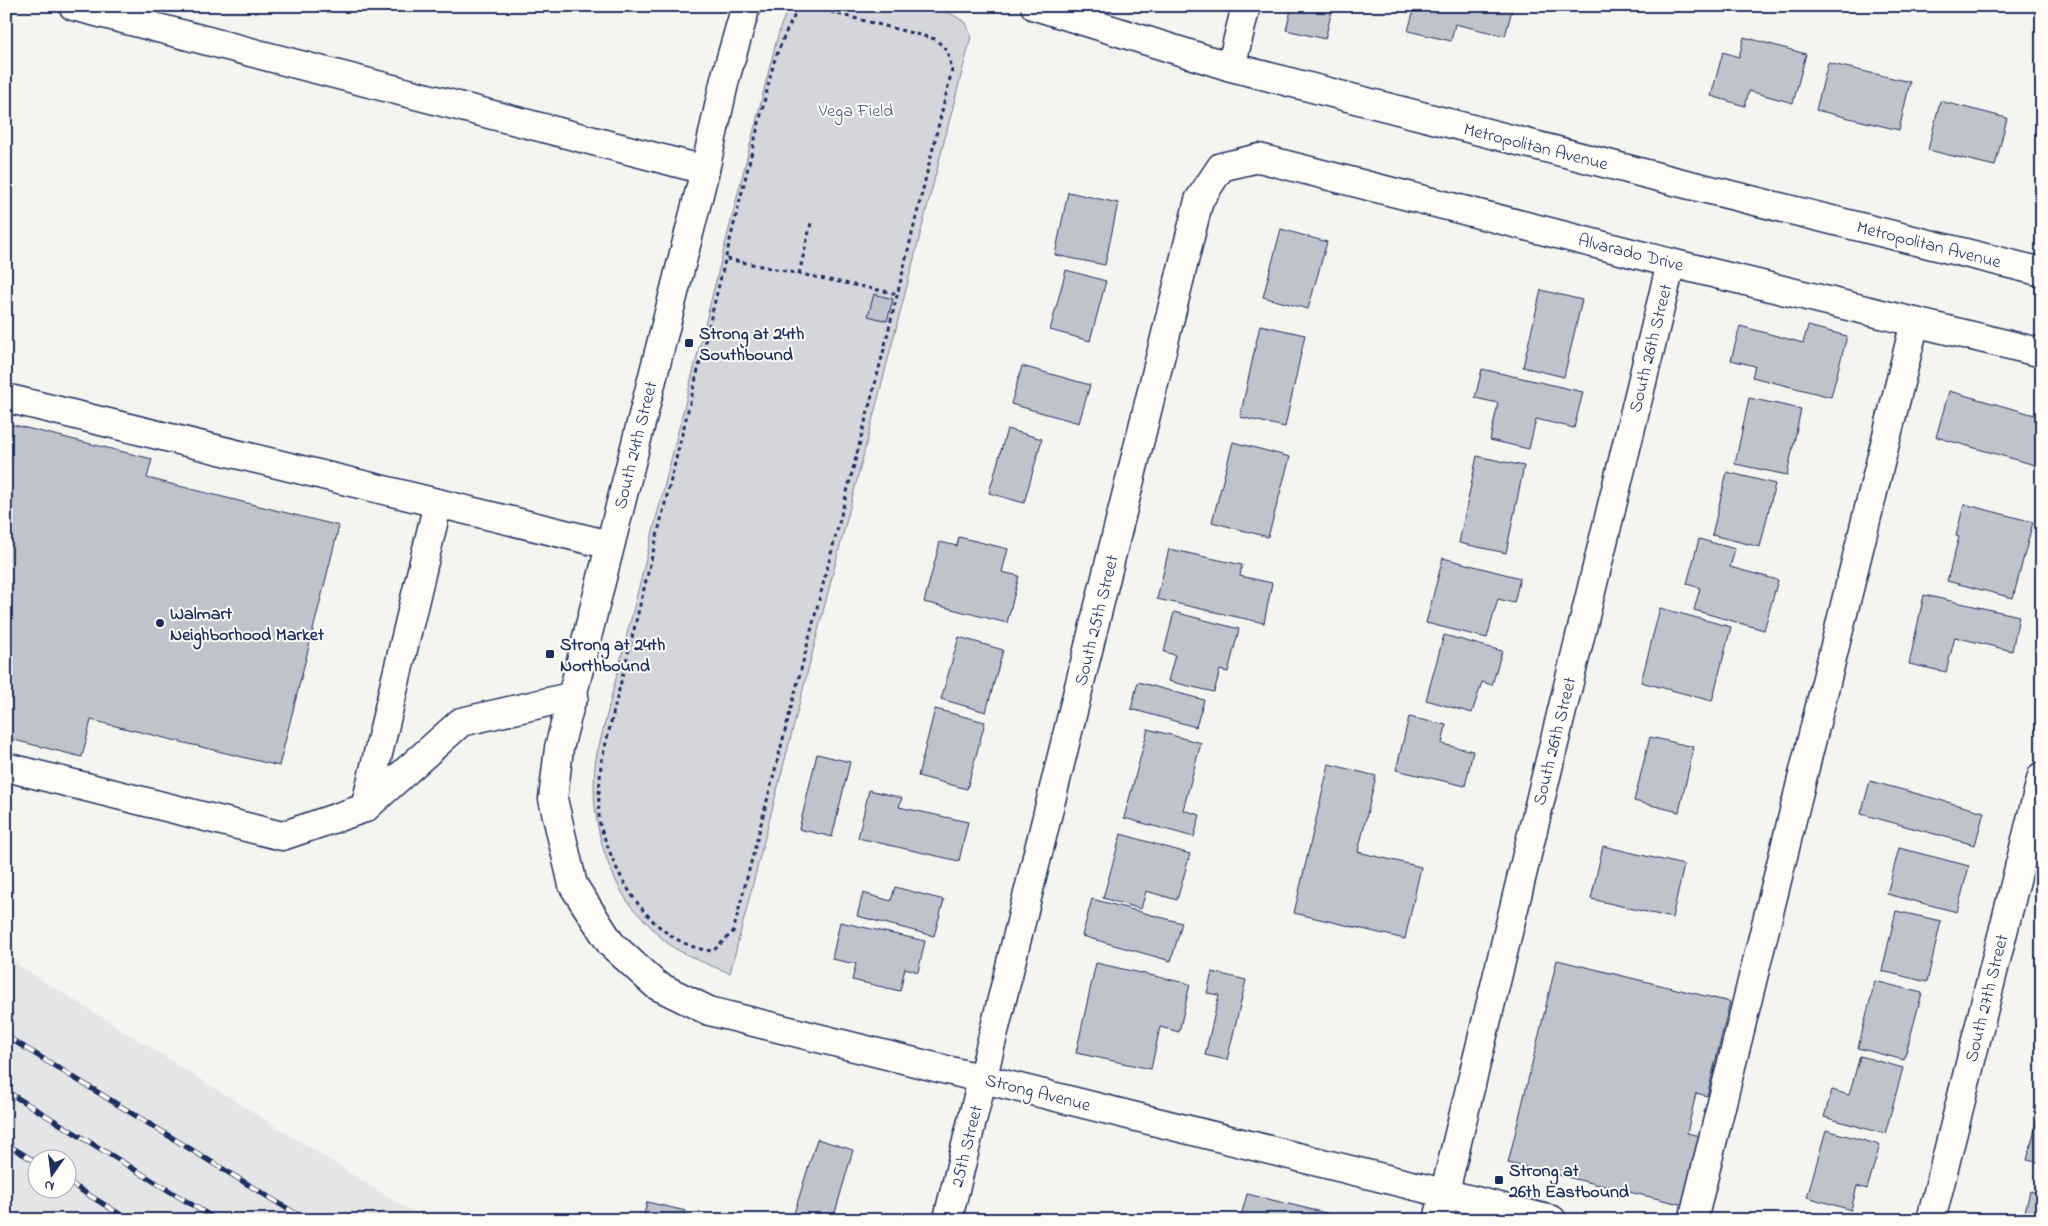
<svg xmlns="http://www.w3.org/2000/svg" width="2048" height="1226" font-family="'Indie Flower',sans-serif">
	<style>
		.built { fill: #e4e5e6; fill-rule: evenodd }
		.green { fill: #d4d6db; stroke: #78829c }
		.building { fill: #bfc3cc; stroke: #1b2f5e }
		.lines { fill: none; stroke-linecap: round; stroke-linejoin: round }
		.minor-casing { stroke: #1b2f5e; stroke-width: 31 }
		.major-casing { stroke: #1b2f5e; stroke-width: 31 }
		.path { stroke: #1b2f5e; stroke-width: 3; stroke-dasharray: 4 4; stroke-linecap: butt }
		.minor { stroke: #fdfcf7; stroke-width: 28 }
		.major { stroke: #fdfcf7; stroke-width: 28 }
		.rail-casing { stroke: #1b2f5e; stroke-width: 5.5 }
		.rail { stroke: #fdfcf7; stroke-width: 4; stroke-dasharray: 11; stroke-linecap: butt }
		.poi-dot { fill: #1b2f5e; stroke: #fdfcf7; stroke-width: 2 }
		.labels { text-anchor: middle; stroke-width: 4; stroke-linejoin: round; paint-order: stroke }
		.park-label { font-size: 18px; fill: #49597d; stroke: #fdfcf7 }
		.street-label { font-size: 18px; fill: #1b2f5e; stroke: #fdfcf7 }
		.poi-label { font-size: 18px; font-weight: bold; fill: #1b2f5e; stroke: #fdfcf7; text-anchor: start }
	</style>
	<rect width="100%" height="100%" fill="#f4f4f1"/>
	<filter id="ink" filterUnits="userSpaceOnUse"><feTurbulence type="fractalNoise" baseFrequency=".02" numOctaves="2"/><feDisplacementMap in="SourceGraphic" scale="10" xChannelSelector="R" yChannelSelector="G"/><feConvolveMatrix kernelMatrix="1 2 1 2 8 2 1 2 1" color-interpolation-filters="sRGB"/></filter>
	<g filter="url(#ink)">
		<path class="built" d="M6 957 26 970 425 1220H6ZM38 1158H68V1188H38Z"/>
		<path class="green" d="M789 6H939L966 23 971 37 730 973C711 966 692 958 674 948 665 942 656 933 649 925 643 918 635 912 630 905 601 863 589 808 596 758L775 46 781 25Z"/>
		<g class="building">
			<path d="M1292 6H1333L1325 39 1286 30Z"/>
			<path d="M1415 6H1513L1505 36 1455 24 1451 41 1408 31Z"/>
			<path d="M1744 37 1806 54 1793 103 1749 91 1745 106 1711 96 1723 52 1739 57Z"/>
			<path d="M1828 63 1910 82 1899 130 1816 110Z"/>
			<path d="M1940 101 2007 118 1995 166 1928 150Z"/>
			<path d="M1068 192 1118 203 1105 265 1055 255Z"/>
			<path d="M1281 229 1327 242 1308 309 1263 297Z"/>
			<path d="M1066 270 1106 281 1090 341 1050 330Z"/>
			<path d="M1541 290 1582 300 1564 377 1523 367Z"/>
			<path d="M874 294 893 299 887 321 868 316Z"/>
			<path d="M1260 325 1305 335 1285 427 1240 417Z"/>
			<path d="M1740 326 1803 343 1808 326 1847 336 1831 397 1752 377 1755 366 1731 360Z"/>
			<path d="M1022 366 1090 385 1079 423 1011 404Z"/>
			<path d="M1482 369 1583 392 1574 428 1536 419 1529 449 1490 440 1498 403 1475 398Z"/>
			<path d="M1949 391 2042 417V467L1936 437Z"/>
			<path d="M1749 398 1801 409 1787 475 1735 464Z"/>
			<path d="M6 423 152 459 147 478 339 526 279 766 91 720 82 757 6 738Z"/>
			<path d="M1007 429 1042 439 1024 503 989 493Z"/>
			<path d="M1233 442 1290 457 1268 537 1212 522Z"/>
			<path d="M1477 456 1524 466 1506 553 1459 543Z"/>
			<path d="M1727 472 1775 484 1760 547 1712 535Z"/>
			<path d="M1964 504 2033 522 2013 598 1947 581 1959 537 1956 536Z"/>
			<path d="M959 537 1008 549 1002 572 1019 576 1007 623 924 602 940 542 957 546Z"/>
			<path d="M1699 539 1735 549 1730 567 1778 580 1764 630 1694 610 1700 588 1687 584Z"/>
			<path d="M1169 549 1242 565 1240 576 1272 583 1264 623 1157 599Z"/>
			<path d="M1443 558 1520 578 1514 603 1498 599 1487 638 1426 623Z"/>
			<path d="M1924 595 2019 616 2012 651 1955 637 1946 672 1909 664Z"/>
			<path d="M1660 608 1731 627 1712 701 1641 682Z"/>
			<path d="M1174 612 1239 629 1228 672 1220 670 1214 692 1168 681 1175 655 1164 652Z"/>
			<path d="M1444 635 1502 651 1492 685 1482 682 1472 713 1426 700Z"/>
			<path d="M959 637 1003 650 986 712 941 699Z"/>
			<path d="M1138 682 1204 700 1196 727 1131 709Z"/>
			<path d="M935 709 985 722 967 789 918 776Z"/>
			<path d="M1409 717 1446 725 1442 744 1473 751 1465 786 1396 770Z"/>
			<path d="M1148 729 1201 743 1183 810 1200 815 1194 837 1124 818Z"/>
			<path d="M1650 737 1694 747 1679 812 1634 801Z"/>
			<path d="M817 754 850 762 832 837 799 829Z"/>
			<path d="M1329 764 1376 776 1358 852 1421 867 1405 939 1294 913Z"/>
			<path d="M1870 781 1984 812 1975 845 1861 814Z"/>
			<path d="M869 790 902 798 899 807 968 822 959 861 858 838Z"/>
			<path d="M1121 834 1190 854 1177 900 1146 891 1141 909 1103 898Z"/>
			<path d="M1603 846 1684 865 1672 918 1591 899Z"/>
			<path d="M1899 848 1969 866 1957 912 1887 894Z"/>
			<path d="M895 887 944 900 934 936 857 916 863 893 891 901Z"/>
			<path d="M1092 899 1182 923 1171 961 1082 936Z"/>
			<path d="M1896 911 1941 921 1927 982 1882 971Z"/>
			<path d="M840 922 925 941 918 972 905 968 900 991 852 980 856 964 832 959Z"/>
			<path d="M1557 960 1730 1002 1707 1096 1696 1093 1687 1133 1701 1136 1684 1205 1508 1163Z"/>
			<path d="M1096 963 1190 984 1179 1032 1160 1027 1151 1069 1076 1053Z"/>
			<path d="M1212 972 1246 980 1227 1060 1205 1055 1219 995 1207 993Z"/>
			<path d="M1875 981 1922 993 1904 1060 1858 1048Z"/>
			<path d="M1860 1056 1903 1068 1885 1134 1824 1117 1832 1090 1849 1095Z"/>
			<path d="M2039 1113 2042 1114V1163L2027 1160Z"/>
			<path d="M1826 1130 1880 1145 1867 1189 1857 1186 1851 1210 1807 1197Z"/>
			<path d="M817 1139 853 1150 833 1220H792Z"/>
			<path d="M2030 1191 2042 1194V1220H2023Z"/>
			<path d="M1247 1194 1355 1220H1240Z"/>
			<path d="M647 1202 686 1211 684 1220H643Z"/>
		</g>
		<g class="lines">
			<defs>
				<g id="minor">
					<path d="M73 6 705 170"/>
					<path d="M746 6 725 79 705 170 559 748 553 799 573 885 611 944 656 985 709 1011 1552 1220"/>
					<path d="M1231 67 1246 6"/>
					<path d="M6 398 610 545"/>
					<path d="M6 767 282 836 365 808 461 722 574 696"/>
					<path d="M365 808 438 503"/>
					<path d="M949 1214 1199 200 1221 167 1259 158 1671 263 2042 353"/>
					<path d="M1438 1220 1671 263"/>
					<path d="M1693 1220 1915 322"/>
					<path d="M1931 1220 2042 776"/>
				</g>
				<path id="major" d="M1035 6 1231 67 1674 181 2042 272"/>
			</defs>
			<use href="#minor" class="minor-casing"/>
			<use href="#major" class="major-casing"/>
			<g class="path">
				<path d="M815 8 935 39 947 50 952 70 883 353 733 932 713 951C661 946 626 895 609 850 606 841 602 833 600 824 597 804 600 783 601 763L774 62 785 34 797 11Z"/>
				<path d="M727 259 898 294"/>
				<path d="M799 274 811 223"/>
			</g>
			<use href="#minor" class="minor"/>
			<use href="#major" class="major"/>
			<defs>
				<g id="rail">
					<path d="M6 1036 306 1220"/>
					<path d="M6 1091 217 1220"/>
					<path d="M6 1144 38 1163"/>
					<path d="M68 1182 129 1220"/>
				</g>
			</defs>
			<use href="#rail" class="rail-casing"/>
			<use href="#rail" class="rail"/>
		</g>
	</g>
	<g class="poi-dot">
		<rect x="684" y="338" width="10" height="10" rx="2.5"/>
		<circle cx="160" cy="623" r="5"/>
		<rect x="545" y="649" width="10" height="10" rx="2.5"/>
		<rect x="1494" y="1175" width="10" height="10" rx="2.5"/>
	</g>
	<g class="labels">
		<g class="park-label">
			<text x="856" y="116">Vega Field</text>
		</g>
		<g class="street-label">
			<text transform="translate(1536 146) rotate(14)" y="6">Metropolitan Avenue</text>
			<text transform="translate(1929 244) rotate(14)" y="6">Metropolitan Avenue</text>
			<text transform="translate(1631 252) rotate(14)" y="6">Alvarado Drive</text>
			<text transform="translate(1650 348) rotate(-76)" y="6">South 26th Street</text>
			<text transform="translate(635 445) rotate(-76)" y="6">South 24th Street</text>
			<text transform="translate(1096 620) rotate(-76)" y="6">South 25th Street</text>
			<text transform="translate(1554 741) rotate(-76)" y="6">South 26th Street</text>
			<text transform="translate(1986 998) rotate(-76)" y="6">South 27th Street</text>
			<text transform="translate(1038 1092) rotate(14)" y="6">Strong Avenue</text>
			<text transform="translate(966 1146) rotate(-76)" y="6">25th Street</text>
		</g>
		<g class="poi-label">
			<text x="699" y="339">Strong at 24th<tspan x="699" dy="21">Southbound</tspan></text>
			<text x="170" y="619">Walmart<tspan x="170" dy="21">Neighborhood Market</tspan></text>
			<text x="560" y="650">Strong at 24th<tspan x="560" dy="21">Northbound</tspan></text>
			<text x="1509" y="1176">Strong at<tspan x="1509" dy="21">26th Eastbound</tspan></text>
		</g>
	</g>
	<rect width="2048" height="1226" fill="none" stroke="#fdfcf7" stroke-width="25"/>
	<rect x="12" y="12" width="2023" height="1201" fill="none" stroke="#1b2f5e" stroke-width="2" filter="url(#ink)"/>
	<g transform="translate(52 1174) rotate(194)"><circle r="24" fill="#fdfcf7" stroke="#a3aaba"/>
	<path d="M0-4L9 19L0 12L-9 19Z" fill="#1b2f5e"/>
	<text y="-8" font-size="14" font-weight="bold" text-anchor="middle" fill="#1b2f5e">N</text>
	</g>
</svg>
